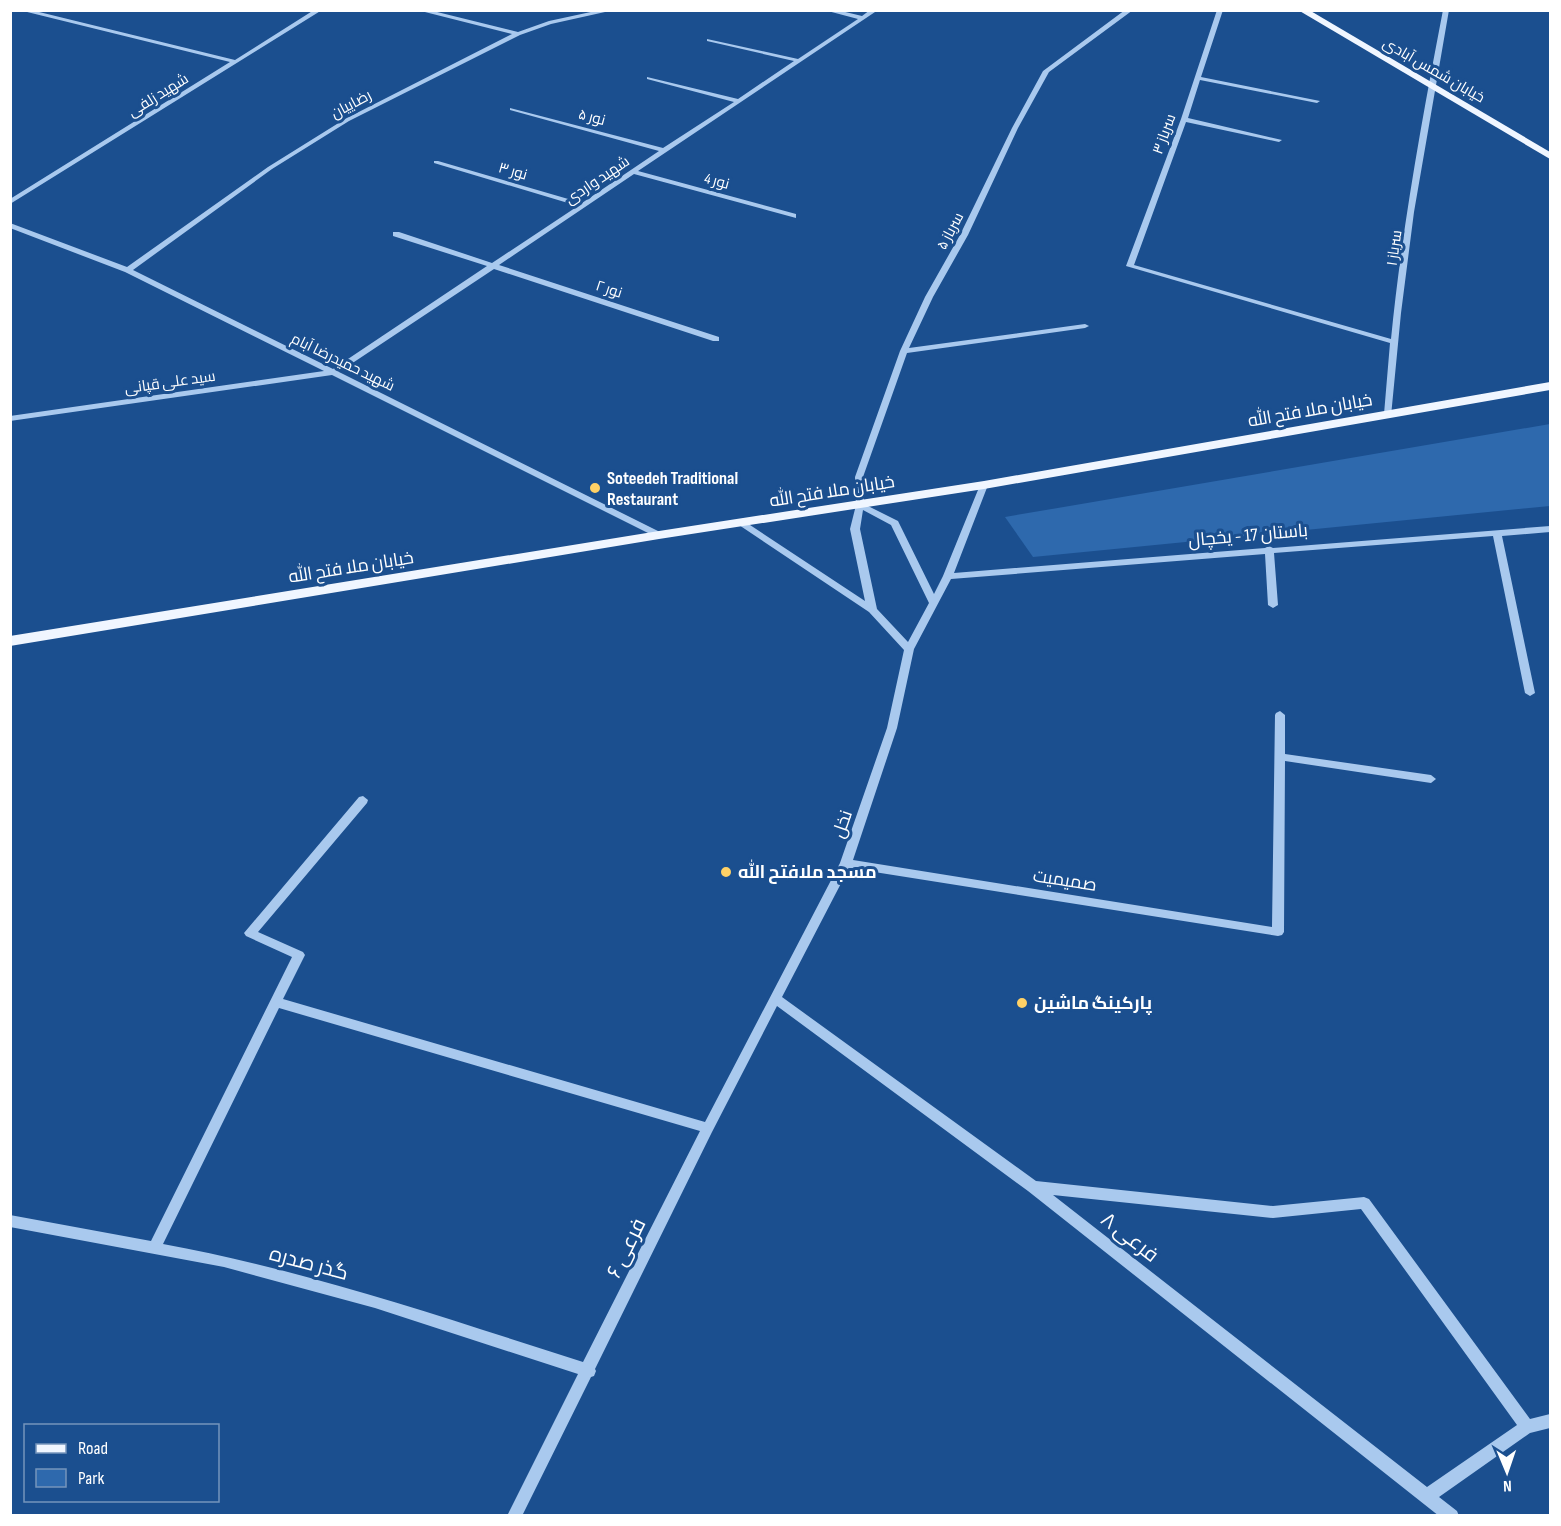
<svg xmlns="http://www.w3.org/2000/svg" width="1561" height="1526" font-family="'Sofia Sans Condensed',Cairo,sans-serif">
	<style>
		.green { fill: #2e69ad }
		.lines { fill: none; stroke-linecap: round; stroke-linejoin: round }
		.minor { fill: #a9c9ee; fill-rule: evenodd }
		.major { fill: #f0f6ff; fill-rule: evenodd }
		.poi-dot { fill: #ffd166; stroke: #1b4f8f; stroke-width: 2 }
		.labels { text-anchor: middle; stroke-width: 6; stroke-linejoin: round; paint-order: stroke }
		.far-street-label { font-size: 15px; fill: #fff; stroke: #1b4f8f }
		.street-label { font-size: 18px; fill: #fff; stroke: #1b4f8f }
		.poi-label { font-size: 18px; font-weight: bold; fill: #fff; stroke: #1b4f8f; text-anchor: start }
		.near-street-label { font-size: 21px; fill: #fff; stroke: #1b4f8f }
	</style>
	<rect width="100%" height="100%" fill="#1b4f8f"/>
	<path class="green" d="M1550 424V506L1033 557 1005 517Z"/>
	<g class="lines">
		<g class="minor">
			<path d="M19 10H31L235 60 314 10H322L10 204V199L230 62Z"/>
			<path d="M417 10H429L518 32 549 21 600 10H614L551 24 520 35 349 121 272 169 133 270 333 369 487 266 393 236V232H399L492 263 578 206 434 163V161H438L582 203 659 151 510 110V108L663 148 734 102 647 79V77L738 99 794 61 707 41V39L798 59 858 19 824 10H837L862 16 870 10H878L638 171 796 214V218L634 174 499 265 719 337V341H713L494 269 339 372 662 533 664 535 662 537H656L332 375 10 421V416L324 371 125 272 10 228V223L127 267 268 167 345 119 512 34Z"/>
			<path d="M1125 10H1133L1049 72 1018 128 968 235 933 297 909 348 1085 324 1089 326 1085 328 907 353 863 477 864 504 898 521 934 594 943 576 980 485 984 482 988 485 954 573 1265 548 1269 546 1273 548 1550 526V532L1502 536 1535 693 1530 696 1525 693 1493 536 1274 553 1278 605 1273 608 1268 605 1265 554 951 579 914 649 897 728 853 860 1272 927 1275 715 1276 713 1280 711 1285 715V754L1431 775 1436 779 1431 783 1285 761 1284 932 1282 935 1278 936 849 868 782 997 1036 1181 1273 1206 1364 1197 1369 1199 1530 1419 1550 1414V1428L1530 1433 1439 1497 1457 1511 1459 1516H1439L1028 1191 777 1006 712 1132 595 1369 596 1371 594 1376 591 1377 522 1516H507L578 1374 375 1308 224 1267 10 1227V1215L151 1241 292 957 246 936 244 933 359 797 363 796 368 800 367 803 258 932 303 952 305 955 283 999 705 1122 840 863 887 728 904 650 869 612 736 523 738 521H744L865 601 850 529 856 505 855 477 900 351 925 297 960 235 1012 128 1043 71ZM863 510 891 525 929 603 908 642 877 609 860 529ZM279 1008 700 1131 583 1362C445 1318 306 1270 163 1244ZM1053 1195 1273 1218 1361 1209 1517 1425 1427 1487Z"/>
			<path d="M1217 10H1223L1201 77 1320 101 1317 103 1200 80 1188 118 1282 140 1279 142 1186 122 1134 265 1391 339C1402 228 1422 119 1443 10H1449L1414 212 1401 313 1391 416H1385L1384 414 1390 343 1126 266 1181 119Z"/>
		</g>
		<g class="major">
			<path d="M1298 10H1309L1550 152V159Z"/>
			<path d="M1550 382V390L984 489 659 539 10 646V636L659 531 984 481Z"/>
		</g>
	</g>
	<g class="poi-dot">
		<circle cx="595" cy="488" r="6"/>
		<circle cx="726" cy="872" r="6"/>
		<circle cx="1022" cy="1003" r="6"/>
	</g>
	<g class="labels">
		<g class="far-street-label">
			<text transform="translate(1434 70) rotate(30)" y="5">خیابان شمس آبادی</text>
			<text transform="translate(158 95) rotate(-32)" y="5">شهید زلفی</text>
			<text transform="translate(351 104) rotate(-28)" y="5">رضاییان</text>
			<text transform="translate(592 117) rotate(15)" y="5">نور ۵</text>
			<text transform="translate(1164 134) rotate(-70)" y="5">سرباز ۳</text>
			<text transform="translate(513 171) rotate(16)" y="5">نور ۳</text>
			<text transform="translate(597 180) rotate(-34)" y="5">شهید واردی</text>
			<text transform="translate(717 181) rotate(15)" y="5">نور 4</text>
			<text transform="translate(950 231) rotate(-62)" y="5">سرباز ۵</text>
			<text transform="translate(1394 248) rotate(-82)" y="5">سرباز ۱</text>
			<text transform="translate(609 289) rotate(18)" y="5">نور ۲</text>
			<text transform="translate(343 362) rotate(26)" y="5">شهید حمیدرضا آبام</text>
			<text transform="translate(170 382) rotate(-8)" y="5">سید علی قپانی</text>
		</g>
		<g class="street-label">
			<text transform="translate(1310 410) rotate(-10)" y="6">خیابان ملا فتح الله</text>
			<text transform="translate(832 491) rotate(-9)" y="6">خیابان ملا فتح الله</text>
			<text transform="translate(1248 535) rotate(-5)" y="6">باستان 17 - یخچال</text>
			<text transform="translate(351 567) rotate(-9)" y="6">خیابان ملا فتح الله</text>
			<text transform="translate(842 824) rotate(-71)" y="6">نخل</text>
			<text transform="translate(1065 880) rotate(9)" y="6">صمیمیت</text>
		</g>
		<g class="poi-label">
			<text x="607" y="484">Soteedeh Traditional<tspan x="607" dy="21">Restaurant</tspan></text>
			<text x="738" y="878">مسجد ملافتح الله</text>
			<text x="1034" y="1009">پارکینگ ماشین</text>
		</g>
		<g class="near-street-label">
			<text transform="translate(1130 1237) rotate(38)" y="7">فرعی ۸</text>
			<text transform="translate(626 1248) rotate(-64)" y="7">فرعی ۶</text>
			<text transform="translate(309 1263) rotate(15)" y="7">گذر صدره</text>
		</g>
	</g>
	<rect width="1561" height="1526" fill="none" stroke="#ffffff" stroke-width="24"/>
	<rect x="24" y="1424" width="195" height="78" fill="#1b4f8f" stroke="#7695bc" stroke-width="1.5"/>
	<rect x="36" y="1444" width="30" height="9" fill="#f0f6ff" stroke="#7695bc" stroke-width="1.5"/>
	<text x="78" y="1454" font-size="18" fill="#ffffff">Road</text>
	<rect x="36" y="1469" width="30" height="18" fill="#2e69ad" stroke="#7695bc" stroke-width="1.5"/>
	<text x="78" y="1484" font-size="18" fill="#ffffff">Park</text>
	<g transform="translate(1507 1472) rotate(178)" stroke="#1b4f8f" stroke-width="4.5" paint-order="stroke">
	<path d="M0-4.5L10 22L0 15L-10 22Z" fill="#ffffff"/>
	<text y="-9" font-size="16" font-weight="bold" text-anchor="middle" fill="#ffffff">N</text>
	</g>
</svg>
